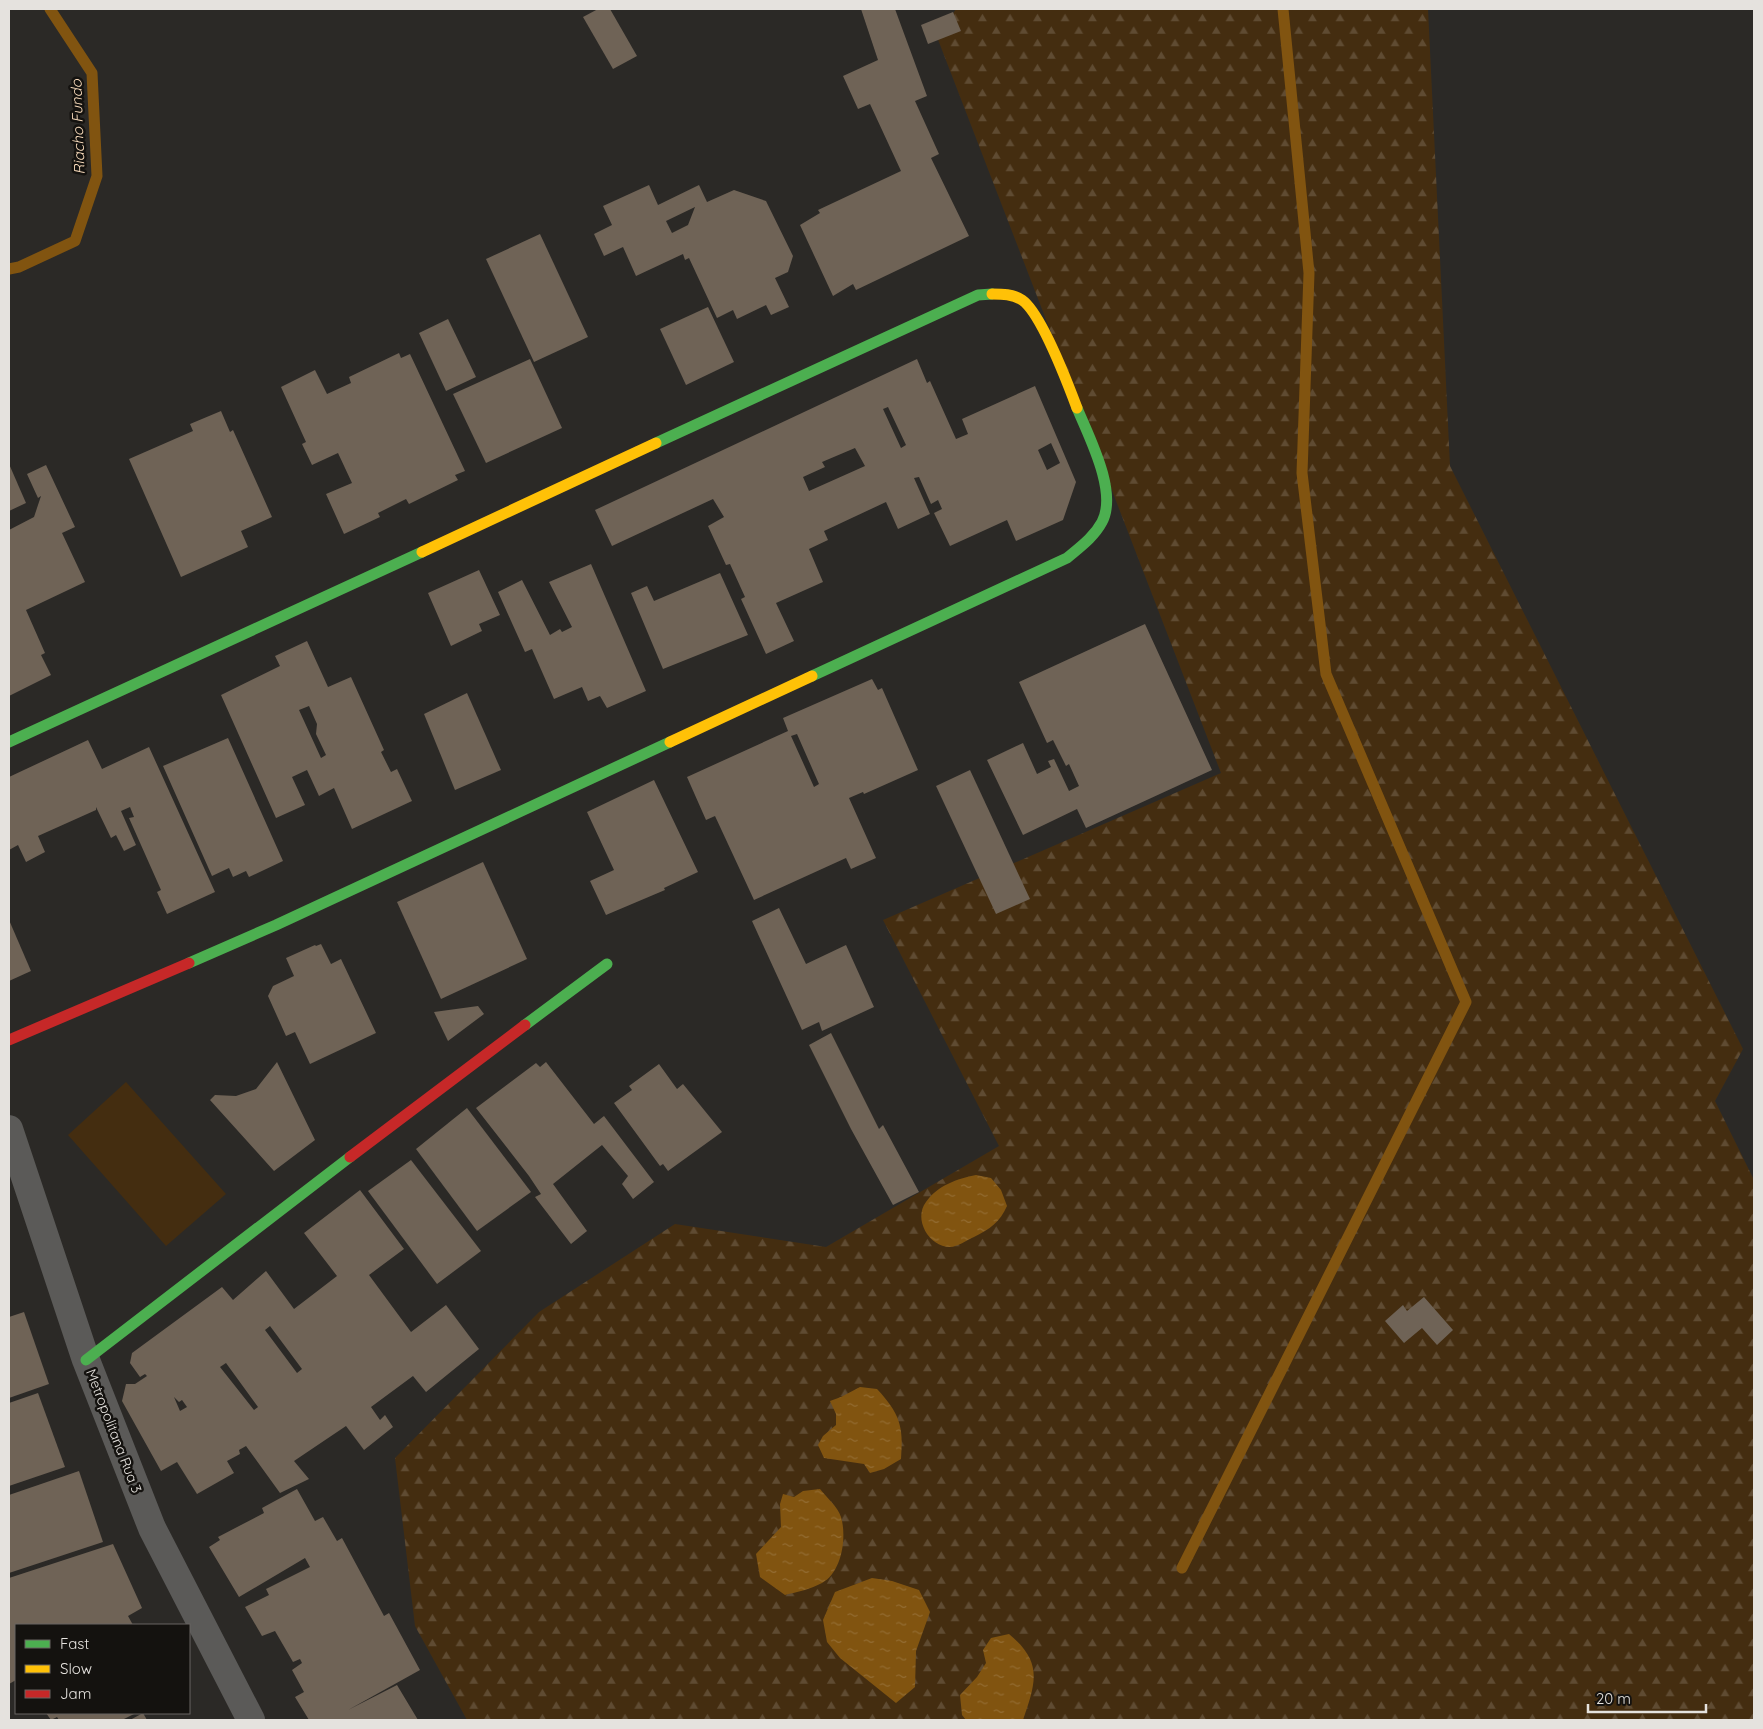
<svg xmlns="http://www.w3.org/2000/svg" width="1763" height="1729" font-family="Quicksand,sans-serif">
	<style>
		.green { fill: #442d10 }
		.forest { fill: url(#forest-firs) }
		.water { fill: url(#water-ripples) }
		.lines { fill: none; stroke-linecap: round; stroke-linejoin: round }
		.stream { stroke: #815410; stroke-width: 11 }
		.building { fill: #6f6356; fill-rule: evenodd }
		.street { stroke: #5b5a58; stroke-width: 28 }
		.fast { stroke: #4caf50; stroke-width: 11 }
		.slow { stroke: #ffc107; stroke-width: 11 }
		.jam { stroke: #c62828; stroke-width: 11 }
		.labels { text-anchor: middle; stroke-width: 5; stroke-linejoin: round; paint-order: stroke }
		.street-label { font-size: 14px; fill: #e5e2de; stroke: #14120f }
		.water-label { font-size: 15px; font-style: italic; fill: #fcdebe; stroke: #14120f }
	</style>
	<defs>
		<pattern id="forest-firs" width="22" height="20" patternUnits="userSpaceOnUse" patternTransform="scale(1.25)"><rect width="22" height="20" fill="#442d10"/><path d="M5 1l3.5 6h-7zM16 11l3.5 6h-7z" fill="#5f4b32"/></pattern>
		<pattern id="water-ripples" width="26" height="14" patternUnits="userSpaceOnUse" patternTransform="scale(1.25)"><rect width="26" height="14" fill="#815410"/><path d="M2 4q2-2 4 0t4 0M15 11q2-2 4 0t4 0" fill="none" stroke="#936c32"/></pattern>
	</defs>
	<rect width="100%" height="100%" fill="#2b2926"/>
	<path class="green" d="M126 1082 226 1194 166 1246 68 1135Z"/>
	<path class="forest" d="M956 9H1428L1450 466 1743 1049 1715 1101 1754 1180V1720H467L415 1626 395 1458 539 1312 675 1224 826 1247 999 1146 883 920 1221 773 937 37Z"/>
	<g class="water">
		<path d="M976 1175 991 1178 1001 1190 1007 1206C1000 1222 990 1229 974 1237 967 1240 957 1247 950 1247 929 1247 913 1219 926 1202 938 1185 957 1179 976 1175Z"/>
		<path d="M860 1387 877 1389C899 1413 904 1425 901 1459L884 1469 870 1473 864 1464 824 1458 818 1445 823 1436 836 1425V1414L830 1401 841 1397Z"/>
		<path d="M820 1489C826 1497 838 1507 841 1517 847 1537 842 1572 822 1583 811 1589 797 1592 785 1595L760 1577 756 1554 781 1527 780 1504 783 1494 794 1497 803 1491Z"/>
		<path d="M872 1578 892 1581 919 1590 930 1612 916 1651 915 1687 896 1703 840 1658 827 1642 823 1620 835 1592Z"/>
		<path d="M1009 1634C1043 1662 1036 1682 1023 1720H966L962 1715 960 1695 977 1677 986 1663 983 1650 991 1638Z"/>
	</g>
	<g class="lines">
		<g class="stream">
			<path d="M9 269 19 267 75 241 97 176 92 73 50 9"/>
			<path d="M1182 1568 1466 1002 1326 674 1302 473 1309 273 1283 9"/>
		</g>
	</g>
	<g class="building">
		<path d="M598 9H610L637 56 613 69 583 17Z"/>
		<path d="M861 9H895L927 96 915 101 939 154 931 158 969 236 856 290 853 284 833 296 800 225 820 213 818 210 901 171 870 104 858 109 843 76 878 60Z"/>
		<path d="M953 12 961 31 928 44 921 25Z"/>
		<path d="M649 185 658 205 699 185 707 202 734 190 766 201 793 256 788 272 775 278 789 307 771 315 766 305 737 319 733 310 717 318 689 258 685 260 683 254 636 276 623 247 604 256 594 234 612 225 603 206ZM695 207 688 225 672 233 666 221Z"/>
		<path d="M540 234 588 337 534 362 486 259Z"/>
		<path d="M708 307 734 362 686 385 660 329Z"/>
		<path d="M448 319 476 377 446 391 419 333Z"/>
		<path d="M399 353 401 358 410 354 465 471 455 475 458 480 409 504 406 499 378 513 380 517 344 534 326 494 352 483 338 453 312 465 302 444 306 442 281 387 315 370 327 394 351 383 349 377Z"/>
		<path d="M530 359 562 428 486 463 453 394Z"/>
		<path d="M917 359 927 383 930 381 956 439 968 434 962 419 1035 386 1076 482 1063 520 1016 541 1007 520 950 546 934 513 942 509 938 500 931 504 919 477 914 478 930 514 898 529 886 502 824 531 828 540 809 549 823 582 776 603 794 641 766 654 741 599 745 597 730 564 726 565 708 526 724 517 713 499 612 546 595 510ZM888 407 906 445 901 448 883 409ZM1051 443 1060 463 1047 470 1038 450ZM855 448 865 466 809 491 803 477 825 467 822 462Z"/>
		<path d="M221 411 230 432 233 430 272 517 241 531 248 547 181 577 129 459 193 431 190 424Z"/>
		<path d="M9 464 26 503 9 511Z"/>
		<path d="M46 465 75 527 62 533 85 582 26 610 45 653 41 655 51 675 9 696V530L34 517 41 496 38 498 27 474Z"/>
		<path d="M591 564 646 691 607 708 600 696 588 701 582 687 554 699 532 649 525 652 498 592 522 580 550 635 560 629 562 632 572 627 549 582Z"/>
		<path d="M479 570 500 615 479 624 482 631 451 646 428 593Z"/>
		<path d="M720 573 748 635 663 669 631 593 647 586 654 601Z"/>
		<path d="M1145 624 1212 770 1086 828 1077 809 1023 835 987 760 1023 743 1037 774 1051 767 1048 761 1054 759 1069 791 1079 786 1069 764 1066 766 1053 740 1047 743 1019 682Z"/>
		<path d="M307 641 328 687 351 677 384 750 381 752 391 772 397 769 412 801 352 829 334 788 319 796 307 770 292 777 305 805 276 818 221 695 280 666 275 656ZM309 706 317 724 316 734 326 755 321 758 299 710Z"/>
		<path d="M872 679 878 690 882 688 918 770 864 794 863 792 849 798 876 858 851 869 846 858 754 900 715 816 706 820 687 777 788 731 783 718ZM797 734 819 784 814 787 791 736Z"/>
		<path d="M467 693 501 770 455 790 424 714Z"/>
		<path d="M228 738 283 861 249 877 246 871 233 877 229 868 212 876 163 766Z"/>
		<path d="M88 740 102 769 149 747 215 892 167 914 157 892 161 890 129 818 134 817 130 807 121 811 136 845 124 851 116 835 111 838 96 807V810L38 836 45 852 26 862 18 845 9 850V777Z"/>
		<path d="M970 770 1030 899 996 914 936 786Z"/>
		<path d="M654 780 698 872 664 888 665 890 606 915 590 881 614 870 587 812Z"/>
		<path d="M483 862 527 959 441 999 397 902Z"/>
		<path d="M779 908 806 964 846 945 874 1007 822 1031 819 1022 802 1030 752 921Z"/>
		<path d="M9 920 31 971 9 981Z"/>
		<path d="M321 944 331 964 341 959 376 1033 310 1064 295 1032 286 1036 268 996 273 986 294 976 286 958 315 945 316 946Z"/>
		<path d="M478 1006 484 1014 448 1041 434 1012Z"/>
		<path d="M831 1033 879 1129 883 1125 919 1192 893 1205 851 1129 809 1045Z"/>
		<path d="M277 1062 315 1140 274 1171 210 1100 215 1095 236 1096 256 1089Z"/>
		<path d="M546 1062 594 1124 604 1116 654 1182 633 1199 622 1184 628 1176 602 1145 553 1184 587 1231 571 1244 535 1197 541 1194 529 1176 476 1108 536 1063 540 1067Z"/>
		<path d="M659 1064 677 1089 683 1084 722 1132 668 1171 663 1164 660 1166 614 1103 632 1090 629 1086Z"/>
		<path d="M467 1108 531 1192 477 1231 416 1149Z"/>
		<path d="M411 1160 481 1251 437 1284 368 1191Z"/>
		<path d="M360 1190 404 1249 369 1275 411 1332 446 1305 479 1349 426 1392 413 1376 371 1407 380 1420 385 1415 393 1427 364 1450 346 1426 294 1461 309 1479 280 1493 246 1446 239 1450 240 1454 227 1461 234 1473 197 1494 177 1462 161 1471 122 1401 126 1384H135L147 1376 145 1374 140 1377 130 1363 132 1353 222 1287 233 1300 266 1271 294 1309 337 1276 304 1233ZM270 1326 302 1369 297 1373 265 1330ZM226 1363 258 1407 254 1410 220 1367ZM174 1397 179 1402 182 1400 187 1407 180 1411Z"/>
		<path d="M1424 1297 1453 1330 1437 1345 1422 1328 1404 1343 1385 1321 1403 1305 1407 1311Z"/>
		<path d="M24 1312 49 1384 9 1398V1317Z"/>
		<path d="M38 1393 65 1467 9 1486V1403Z"/>
		<path d="M79 1471 103 1542 9 1573V1495Z"/>
		<path d="M297 1489 315 1521 323 1517 337 1541 342 1538 384 1616 389 1613 420 1670 348 1710 397 1685 418 1720H309L295 1697 304 1692 292 1670 302 1663 300 1659 293 1662 275 1631 262 1636 245 1607 269 1595 266 1589 310 1567 305 1558 239 1597 209 1547 220 1540 218 1537 264 1513 262 1508Z"/>
		<path d="M113 1544 142 1608 128 1616 133 1625H16V1680L9 1684V1578Z"/>
		<path d="M46 1713H136L122 1720H59L57 1717 51 1720Z"/>
		<path d="M143 1713 147 1720H130Z"/>
	</g>
	<g class="lines">
		<path class="street" d="M9 1129 86 1360 152 1528 251 1720"/>
		<g class="fast">
			<path d="M656 443 978 295 992 294"/>
			<path d="M812 676 1067 558C1080 547 1094 537 1102 522 1118 492 1089 437 1077 408"/>
			<path d="M9 742 422 552"/>
			<path d="M189 963 276 925 670 742"/>
			<path d="M525 1025 607 964"/>
			<path d="M86 1360 350 1157"/>
		</g>
		<g class="slow">
			<path d="M992 294C1002 294 1013 294 1022 300 1041 313 1068 384 1077 408"/>
			<path d="M422 552 656 443"/>
			<path d="M670 742 812 676"/>
		</g>
		<g class="jam">
			<path d="M9 1040 189 963"/>
			<path d="M350 1157 525 1025"/>
		</g>
	</g>
	<g class="labels">
		<g class="street-label">
			<text transform="translate(114 1431) rotate(69)" y="5">Metropolitana Rua 3</text>
		</g>
		<g class="water-label">
			<text transform="translate(78 127) rotate(-92)" y="5">Riacho Fundo</text>
		</g>
	</g>
	<rect width="1763" height="1729" fill="none" stroke="#e5e2de" stroke-width="20"/>
	<rect x="15" y="1624" width="175" height="90" fill="#14120f" stroke="#686562"/>
	<rect x="25" y="1640" width="25" height="8" fill="#4caf50" stroke="#686562"/>
	<text x="60" y="1649" font-size="15" fill="#e5e2de">Fast</text>
	<rect x="25" y="1665" width="25" height="8" fill="#ffc107" stroke="#686562"/>
	<text x="60" y="1674" font-size="15" fill="#e5e2de">Slow</text>
	<rect x="25" y="1690" width="25" height="8" fill="#c62828" stroke="#686562"/>
	<text x="60" y="1699" font-size="15" fill="#e5e2de">Jam</text>
	<path d="M1588 1704v8h118v-8" fill="none" stroke="#e5e2de" stroke-width="2.5"/>
	<text x="1596" y="1704" font-size="15" fill="#e5e2de" stroke="#14120f" stroke-width="4" paint-order="stroke">20 m</text>
</svg>
